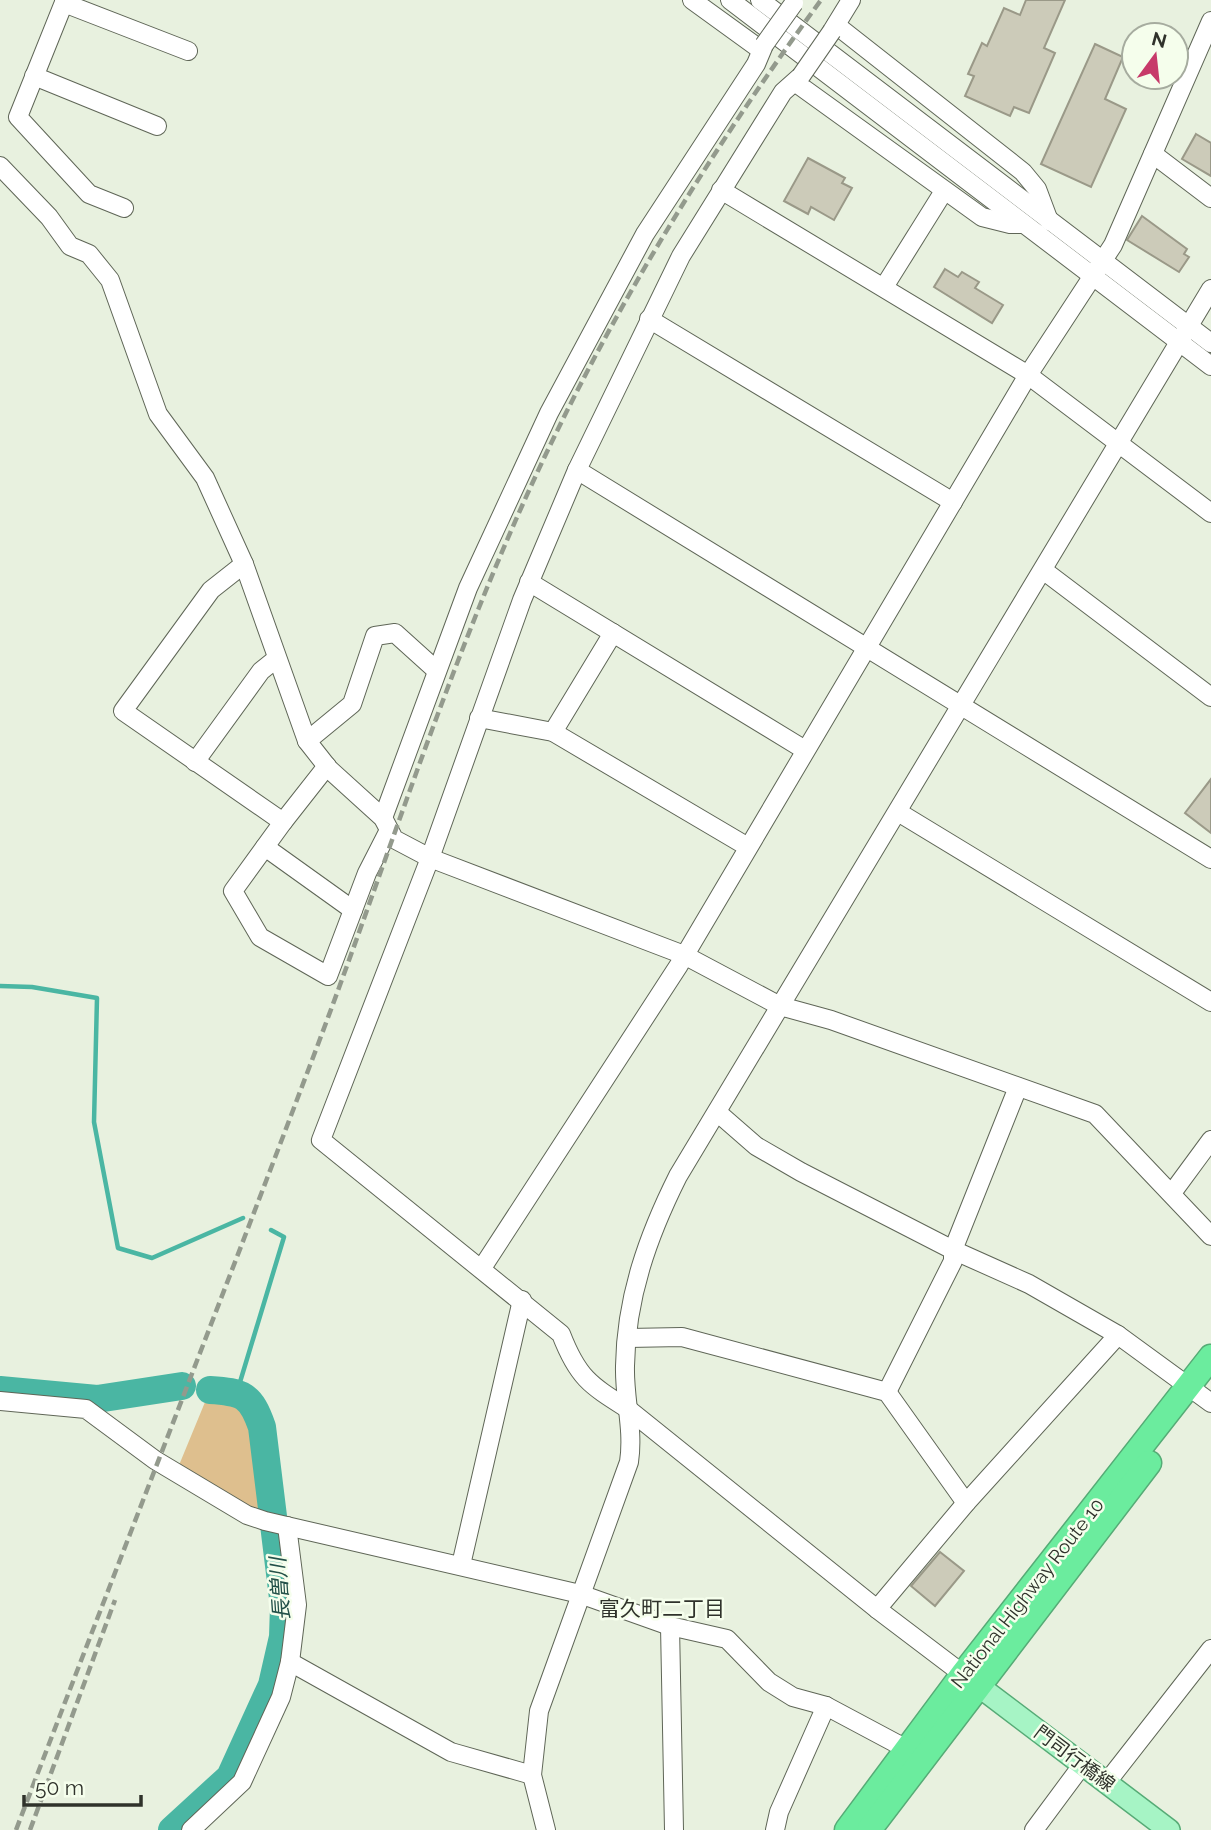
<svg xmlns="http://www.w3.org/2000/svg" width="1211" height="1830" font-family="Raleway,'Noto Sans JP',sans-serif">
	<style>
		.green { fill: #debf8e }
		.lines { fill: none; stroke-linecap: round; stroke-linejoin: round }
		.stream { stroke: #4ab6a3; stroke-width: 4.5 }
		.river { stroke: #4ab6a3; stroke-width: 28 }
		.building { fill: #cccbb9; stroke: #9a9988; stroke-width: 2 }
		.minor-casing { stroke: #5f6657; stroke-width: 20 }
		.major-casing { stroke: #56ab76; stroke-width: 24 }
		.highway-casing { stroke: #56ab76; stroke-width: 27 }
		.minor { stroke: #fff; stroke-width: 18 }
		.major { stroke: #a6f4c5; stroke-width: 21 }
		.highway { stroke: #6bec9e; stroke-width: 24 }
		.rail { stroke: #939a8d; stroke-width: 4.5; stroke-dasharray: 10 5; stroke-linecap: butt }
		.minor-bridge-casing { stroke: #5f6657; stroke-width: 20; stroke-linecap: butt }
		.minor-bridge { stroke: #fff; stroke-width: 18 }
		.labels { text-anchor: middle; stroke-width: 5; stroke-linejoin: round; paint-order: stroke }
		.street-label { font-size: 19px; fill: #2f322b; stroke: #f5feec }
		.water-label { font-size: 21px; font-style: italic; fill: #235149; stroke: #f5feec }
		.neighbourhood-label { font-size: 21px; fill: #2f322b; stroke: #f5feec }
	</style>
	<rect width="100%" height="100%" fill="#e8f1df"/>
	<path class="green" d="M210 1390C218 1391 229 1389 237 1392 269 1403 271 1493 276 1524L177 1470Z"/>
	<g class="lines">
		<g class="stream">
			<path d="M0 986 32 987 97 998 94 1122 118 1248 152 1258 243 1218"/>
			<path d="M237 1392 284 1237 271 1230"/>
		</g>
		<g class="river">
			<path d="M0 1390 97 1399 182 1386"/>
			<path d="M172 1830 230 1777 272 1685 283 1637 284 1606 262 1427C251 1395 243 1392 210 1390"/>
		</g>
	</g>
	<g class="building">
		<path d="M1026 0H1065L1044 48 1055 53 1029 113 1014 107 1010 116 965 96 974 76 968 74 982 43 987 46 1004 8 1020 15Z"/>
		<path d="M1095 44 1123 57 1105 99 1126 109 1091 187 1041 164Z"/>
		<path d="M1196 134 1211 143V176L1182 159Z"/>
		<path d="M808 158 845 178 842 183 852 188 834 220 811 207 808 214 784 201Z"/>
		<path d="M1142 216 1187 249 1184 254 1189 257 1179 272 1127 240Z"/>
		<path d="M945 269 958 277 962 272 979 282 975 288 1003 305 992 323 934 287Z"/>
		<path d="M1211 779V833L1185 813Z"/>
		<path d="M940 1552 964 1571 935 1606 911 1586Z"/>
	</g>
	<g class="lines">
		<defs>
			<g id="minor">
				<path d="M65 0 18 117 89 194 124 208"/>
				<path d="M692 0 761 50"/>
				<path d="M730 0 1211 366"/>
				<path d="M760 0 1211 343"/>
				<path d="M64 3 188 51"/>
				<path d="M836 25 1023 172 1037 189 1049 221"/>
				<path d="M832 31 851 0"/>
				<path d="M34 76 157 126"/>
				<path d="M801 76 783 92 681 256 577 470 522 600 430 858 321 1140 561 1334C578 1378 590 1385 628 1409L877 1609 972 1681"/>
				<path d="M796 83 982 217 1010 224H1024"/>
				<path d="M1153 154 1211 198"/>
				<path d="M0 166 49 217 70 246 89 254 110 280 158 414 205 478 244 564 307 741 329 769 383 818 394 839 430 858 684 955 780 1006 831 1020 1095 1114 1211 1236"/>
				<path d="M721 190 1028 375 1211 513"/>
				<path d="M884 287 944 191"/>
				<path d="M649 319 953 502"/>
				<path d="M577 470 1211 859"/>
				<path d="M244 564 211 590 123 711 283 822 327 766"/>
				<path d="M1043 570 1211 697"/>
				<path d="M529 582 805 750"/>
				<path d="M479 718 553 732 748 847"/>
				<path d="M553 732 613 633"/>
				<path d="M307 741 352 704 375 636 395 633 436 670"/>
				<path d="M195 762 261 671 276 659"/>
				<path d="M898 812 1211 1002"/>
				<path d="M383 818 468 588 549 413 645 234 756 64 764 45"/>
				<path d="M283 822 233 891 260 937 328 976 367 873 389 830"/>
				<path d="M265 847 353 910"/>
				<path d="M717 1112 756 1146 801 1172 953 1250 1029 1284 1118 1335 1211 1403"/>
				<path d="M1172 1193 1211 1140"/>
				<path d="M482 1268 679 965 1028 375 1113 245 1211 21"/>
				<path d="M628 1338 682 1337 887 1392 966 1503"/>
				<path d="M887 1392 953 1261V1250L1018 1087"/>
				<path d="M0 1401 86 1409 155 1460 247 1515 265 1521 580 1594 670 1626 727 1639 769 1682 793 1697 826 1706 916 1754"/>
				<path d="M461 1565 522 1300"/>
				<path d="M877 1609 966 1503 1118 1335"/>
				<path d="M670 1626 674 1830"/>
				<path d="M290 1662 451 1752 532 1775"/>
				<path d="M1107 1782 1211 1649"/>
				<path d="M191 1830 242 1782 281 1697 290 1662 297 1605 287 1526"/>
				<path d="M546 1830 532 1775 539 1711 629 1462C634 1429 624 1399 625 1366 626 1297 648 1236 678 1176L1211 289"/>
				<path d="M775 1830 779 1812 826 1706"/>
				<path d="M1034 1830 1083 1764"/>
			</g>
			<path id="major" d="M980 1687 1169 1830"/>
			<g id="highway">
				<path d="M847 1830 963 1674 1211 1357"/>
				<path d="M869 1830 1149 1463"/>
			</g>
		</defs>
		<use href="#minor" class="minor-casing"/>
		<use href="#major" class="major-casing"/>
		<use href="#highway" class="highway-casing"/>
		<use href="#minor" class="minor"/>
		<use href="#major" class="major"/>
		<use href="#highway" class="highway"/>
		<g class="rail">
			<path d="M16 1830C113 1576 213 1322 309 1068 387 864 451 654 545 456 622 294 715 145 821 0"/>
			<path d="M30 1830 115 1600"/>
		</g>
		<defs>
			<g id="minor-bridge">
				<path d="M764 45 794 3"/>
				<path d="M801 76 832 31"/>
			</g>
		</defs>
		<use href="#minor-bridge" class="minor-bridge-casing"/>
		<use href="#minor-bridge" class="minor-bridge"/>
	</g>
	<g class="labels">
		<g class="street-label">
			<text transform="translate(1027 1593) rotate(-52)" y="7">National Highway Route 10</text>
			<text transform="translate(1075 1758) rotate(37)" y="7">門司行橋線</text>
		</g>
		<g class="water-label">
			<text transform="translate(280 1589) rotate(-94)" y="7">長曽川</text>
		</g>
		<g class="neighbourhood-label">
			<text x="662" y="1616">富久町二丁目</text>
		</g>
	</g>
	<g transform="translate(1155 56) rotate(15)"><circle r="33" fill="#f5feec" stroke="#a6ac9f" stroke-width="2"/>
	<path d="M0-5L12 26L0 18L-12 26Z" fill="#c73a6a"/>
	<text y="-10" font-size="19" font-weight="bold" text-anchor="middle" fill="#2f322b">N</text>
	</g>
	<path d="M24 1795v10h117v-10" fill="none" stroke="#2f322b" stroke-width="3.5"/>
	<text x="35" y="1795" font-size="21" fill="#2f322b" stroke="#f5feec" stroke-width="5" paint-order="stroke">50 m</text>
</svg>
